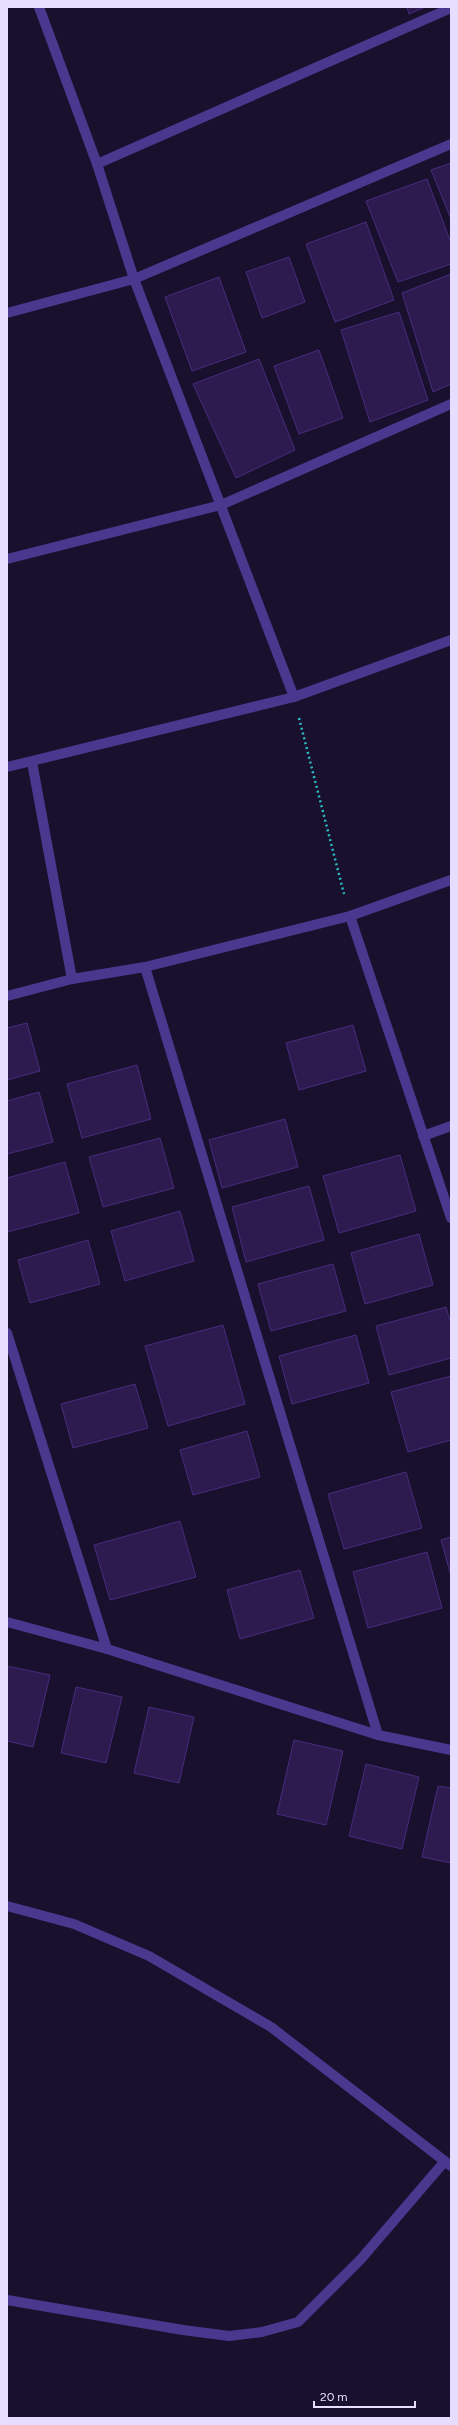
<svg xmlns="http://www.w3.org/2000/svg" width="458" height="2425" font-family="Figtree,sans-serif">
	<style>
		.building { fill: #2d1b50; stroke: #472c7d }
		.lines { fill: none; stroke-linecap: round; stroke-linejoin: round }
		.path { stroke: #2abbc6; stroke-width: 2.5; stroke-dasharray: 2 3; stroke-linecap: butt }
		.minor { stroke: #48398f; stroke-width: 10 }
		.tertiary { stroke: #48398f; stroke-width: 10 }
	</style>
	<rect width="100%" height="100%" fill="#19102e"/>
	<g class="building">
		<path d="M407 7H425L409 14Z"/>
		<path d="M451 163V219L431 170Z"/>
		<path d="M427 179 451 243V264L398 282 366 201Z"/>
		<path d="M366 222 394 300 335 322 306 244Z"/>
		<path d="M289 257 305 302 262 318 246 272Z"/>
		<path d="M451 274V384L433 392 402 293Z"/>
		<path d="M219 277 246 352 192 371 165 297Z"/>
		<path d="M399 312 428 400 370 422 341 330Z"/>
		<path d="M319 350 343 418 299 434 274 366Z"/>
		<path d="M259 359 295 450 236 478 193 384Z"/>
		<path d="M27 1023 40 1071 7 1080V1028Z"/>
		<path d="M353 1025 366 1071 299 1090 286 1043Z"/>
		<path d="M137 1065 151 1119 82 1138 67 1084Z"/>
		<path d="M39 1092 53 1142 7 1154V1101Z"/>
		<path d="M285 1119 298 1167 222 1188 209 1140Z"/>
		<path d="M160 1138 174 1188 103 1207 89 1157Z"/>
		<path d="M400 1155 416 1211 339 1233 323 1176Z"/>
		<path d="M65 1162 79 1213 7 1232V1178Z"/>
		<path d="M309 1186 324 1240 246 1262 232 1207Z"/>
		<path d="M180 1211 194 1261 125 1281 111 1231Z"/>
		<path d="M419 1234 433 1285 365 1304 351 1253Z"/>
		<path d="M88 1240 100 1284 30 1303 18 1260Z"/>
		<path d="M333 1264 346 1311 271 1331 258 1284Z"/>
		<path d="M446 1307 451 1324V1358L389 1375 376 1326Z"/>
		<path d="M223 1325 245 1404 168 1426 145 1346Z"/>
		<path d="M356 1335 369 1383 292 1404 279 1356Z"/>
		<path d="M451 1376V1440L408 1452 391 1392Z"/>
		<path d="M135 1384 148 1428 73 1448 61 1404Z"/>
		<path d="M247 1431 260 1477 193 1495 180 1450Z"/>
		<path d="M406 1472 422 1528 344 1549 328 1494Z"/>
		<path d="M180 1521 196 1577 110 1600 94 1545Z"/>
		<path d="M451 1537V1576L441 1540Z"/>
		<path d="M427 1552 442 1608 368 1628 353 1572Z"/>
		<path d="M300 1570 314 1618 240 1639 227 1590Z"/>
		<path d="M7 1666 50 1675 33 1747 7 1741Z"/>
		<path d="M76 1687 122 1697 106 1763 61 1753Z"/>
		<path d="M149 1707 194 1717 179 1783 134 1773Z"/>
		<path d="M294 1740 343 1751 326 1825 277 1814Z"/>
		<path d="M366 1764 419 1777 402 1849 349 1836Z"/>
		<path d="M438 1786 451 1788V1863L422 1857Z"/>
	</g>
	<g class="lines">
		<path class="path" d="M299 718 344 894"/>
		<g class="minor">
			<path d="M39 7 97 164 134 279 294 697"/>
			<path d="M97 164 451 8"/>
			<path d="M7 313 134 279 451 144"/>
			<path d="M7 559 221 505 451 404"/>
			<path d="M32 762 72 979"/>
			<path d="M7 767 294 697 451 640"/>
			<path d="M350 916 451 1218"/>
			<path d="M145 967 378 1735"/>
			<path d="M7 996 72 979 145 967 350 916 451 880"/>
			<path d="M423 1136 451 1126"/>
			<path d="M7 1333 107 1649"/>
			<path d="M7 1622 107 1649 378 1735 451 1750"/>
			<path d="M7 2300 183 2330 229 2336 262 2332 298 2322 361 2259 445 2161"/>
		</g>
		<path class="tertiary" d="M7 1906 74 1924 149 1956 271 2027 451 2166"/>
	</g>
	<rect width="458" height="2425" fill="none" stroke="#e6ddff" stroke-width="16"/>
	<path d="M314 2401v6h101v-6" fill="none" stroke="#e6ddff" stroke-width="2"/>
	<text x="320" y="2401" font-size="12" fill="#e6ddff" stroke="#19102e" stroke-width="3" paint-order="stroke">20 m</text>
</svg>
